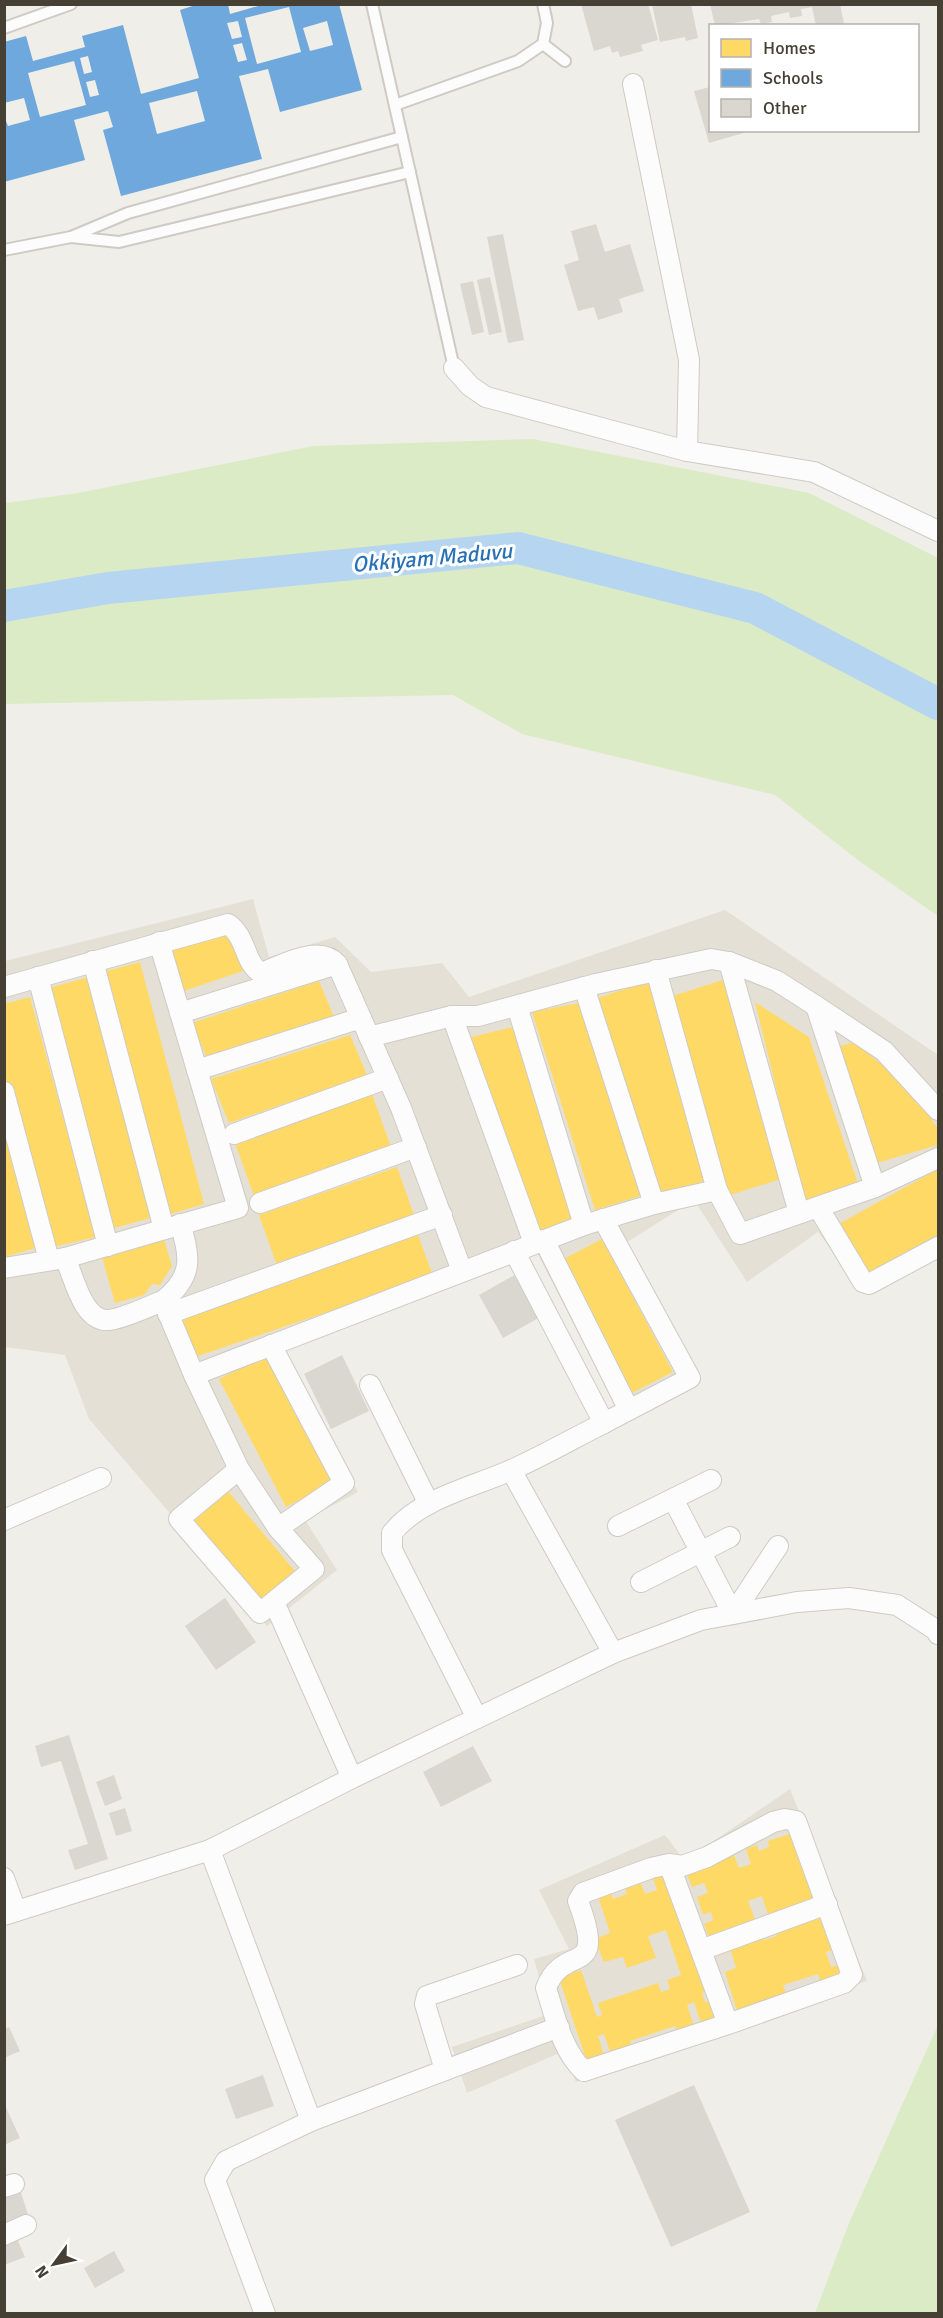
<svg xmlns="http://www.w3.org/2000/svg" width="943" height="2318" font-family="Signika,sans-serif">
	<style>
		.residential { fill: #e4e0d5 }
		.green { fill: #dbebc6 }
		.homes { fill: #ffd966 }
		.schools { fill: #6fa8dc; fill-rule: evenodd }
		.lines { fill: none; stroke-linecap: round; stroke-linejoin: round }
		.river { stroke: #b6d5f0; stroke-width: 32 }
		.building { fill: #d9d7d0 }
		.service-casing { stroke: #cecbc5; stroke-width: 14 }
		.minor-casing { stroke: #cecbc5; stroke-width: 22 }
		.service { stroke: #fdfcfc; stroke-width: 10 }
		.minor { stroke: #fdfcfc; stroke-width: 20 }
		.labels { text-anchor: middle; stroke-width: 6; stroke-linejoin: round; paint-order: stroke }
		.water-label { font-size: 22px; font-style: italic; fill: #2971b5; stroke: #fff }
	</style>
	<rect width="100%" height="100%" fill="#f0eee8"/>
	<g class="residential">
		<path d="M253 899 269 957 335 937 371 972 442 963 469 997 725 910 938 1055V1257L864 1292 818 1232 747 1282 694 1200 624 1244 698 1374 620 1414 536 1251 281 1345 358 1492 305 1520 337 1570 267 1626 89 1419 65 1355 5 1347V961Z"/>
		<path d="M790 1789 867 1981 576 2082 562 2052 467 2093 452 2047 549 2014 534 1959 569 1949 539 1890 665 1835 685 1861Z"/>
	</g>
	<g class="green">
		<path d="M533 439 809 493 938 558V916L859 861 775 795 522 734 453 695 5 704V503L78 493 313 446Z"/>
		<path d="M938 2025V2313H815L849 2223Z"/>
	</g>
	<g class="homes">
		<path d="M228 930 243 971 181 992 167 951Z"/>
		<path d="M140 962 204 1204 167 1215 103 972Z"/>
		<path d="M88 977 154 1217 107 1230 42 990Z"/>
		<path d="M723 980 787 1177 730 1195 666 998Z"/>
		<path d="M319 981 334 1017 207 1058 192 1023Z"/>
		<path d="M650 981 714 1178 657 1196 594 999Z"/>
		<path d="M30 997 96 1237 53 1247 4 1080V1004Z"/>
		<path d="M755 1002 809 1037 858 1184 804 1201Z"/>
		<path d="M579 1003 640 1196 595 1210 532 1012Z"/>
		<path d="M517 1026 577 1220 534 1235 471 1037Z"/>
		<path d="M350 1035 367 1075 229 1123 211 1079Z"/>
		<path d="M854 1042 910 1088 938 1129V1145L873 1164 838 1047Z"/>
		<path d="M372 1094 391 1147 254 1196 235 1143Z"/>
		<path d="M4 1118 40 1247 4 1257Z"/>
		<path d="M397 1167 414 1215 276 1263 259 1215Z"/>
		<path d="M938 1169V1236L866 1276 837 1225Z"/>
		<path d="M417 1232 433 1276 192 1358 179 1317Z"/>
		<path d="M164 1239 172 1266 160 1285 152 1284 144 1295 115 1303 102 1257Z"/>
		<path d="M602 1239 673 1372 626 1396 558 1262Z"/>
		<path d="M267 1355 333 1482 286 1507 219 1379Z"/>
		<path d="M226 1489 299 1576 259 1610 186 1523Z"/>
		<path d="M795 1832 819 1901 769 1918 762 1896 748 1901 756 1922 709 1938 704 1924 713 1920 711 1912 703 1915 697 1897 708 1893 704 1883 692 1887 685 1869 733 1853 739 1868 751 1864 746 1849 757 1845 759 1851 769 1847 768 1841Z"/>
		<path d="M663 1872 708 1991 702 1993 705 2002 711 2000 719 2023 703 2029 694 2002 687 2005 696 2032 679 2037 675 2026 630 2041 633 2050 612 2057 604 2034 598 2036 605 2059 588 2065 559 1978 581 1970 597 2017 602 2015 598 2003 658 1983 661 1992 670 1989 667 1980 681 1975 666 1930 648 1936 656 1958 627 1968 623 1957 604 1962 595 1939 610 1933 597 1893 610 1889 613 1899 627 1894 624 1884 639 1879 645 1894 657 1890 652 1875Z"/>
		<path d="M824 1908 837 1949 826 1952 831 1967 842 1964 846 1976 821 1984 818 1974 783 1985 787 1995 737 2011 725 1972 736 1968 731 1951 719 1955 717 1947 760 1931 764 1940 777 1936 773 1925Z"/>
	</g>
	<path class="schools" d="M199 4H228L230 14 265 4H339L362 90 280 112 268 69 239 76 262 159 121 196 103 130 113 127 108 111 74 120 85 160 4 182V116L8 126 30 120 24 98 4 103V42L26 36 33 61 85 47 82 36 123 25 141 94 199 78 180 10ZM289 7 301 52 257 64 245 18ZM238 21 242 37 232 39 227 23ZM327 21 333 45 310 51 303 28ZM242 43 247 60 238 62 233 45ZM88 56 92 72 84 74 80 58ZM74 61 86 105 40 117 28 73ZM95 80 99 95 90 97 86 82ZM197 91 205 121 157 134 149 103Z"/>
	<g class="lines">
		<path class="river" d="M4 606 108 588 518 548 755 608 938 704"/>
	</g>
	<g class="building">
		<path d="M581 4H648L658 40 641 45 643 51 620 57 618 51 612 53 610 46 594 51Z"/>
		<path d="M652 4H691L698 38 686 41 685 37 660 42Z"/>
		<path d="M710 4H840L844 24 816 26 812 7 801 9 802 16 790 18 789 12 771 16 772 22 761 24 759 19 715 26Z"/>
		<path d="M710 87V130L750 131 709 143 694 91Z"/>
		<path d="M596 224 605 252 630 244 644 291 619 299 623 312 598 320 594 307 578 311 564 265 579 260 571 231Z"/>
		<path d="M503 234 524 340 508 343 487 237Z"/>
		<path d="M490 277 502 332 489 335 477 280Z"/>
		<path d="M473 281 484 332 472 335 460 284Z"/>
		<path d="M518 1273 542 1316 503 1338 479 1295Z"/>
		<path d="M342 1355 369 1411 331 1429 304 1374Z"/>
		<path d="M225 1598 256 1642 216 1670 185 1626Z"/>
		<path d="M69 1735 108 1859 75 1870 68 1850 88 1844 61 1761 41 1767 35 1746Z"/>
		<path d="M473 1746 492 1781 441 1807 423 1772Z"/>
		<path d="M114 1775 122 1799 105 1806 96 1782Z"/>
		<path d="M125 1808 132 1831 116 1836 109 1813Z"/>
		<path d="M9 2027 20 2051 4 2058V2029Z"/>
		<path d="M263 2075 274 2106 236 2119 225 2089Z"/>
		<path d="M694 2085 750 2212 671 2247 615 2120Z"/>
		<path d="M4 2103 20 2138 4 2145Z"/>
		<path d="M19 2186 29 2218 4 2225V2190Z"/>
		<path d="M15 2234 25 2257 4 2265V2238Z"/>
		<path d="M114 2251 125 2271 95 2288 84 2268Z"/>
	</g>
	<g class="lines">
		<defs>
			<g id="service">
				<path d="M372 4 454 368"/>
				<path d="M4 28 71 4"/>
				<path d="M543 44 565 61"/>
				<path d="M395 105 518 61 543 44 547 23 543 4"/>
				<path d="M71 237 119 242 410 172"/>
				<path d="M4 250 71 237 128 213 402 137"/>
			</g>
			<g id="minor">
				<path d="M633 84 689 360 687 451"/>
				<path d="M454 368 470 386 486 397 687 451 814 472 938 531"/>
				<path d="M93 961 164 1229"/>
				<path d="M729 962 799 1213"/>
				<path d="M656 970 717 1190"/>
				<path d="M38 977 108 1246"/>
				<path d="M4 987 228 924C247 937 244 963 261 973 283 965 319 944 337 964L401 1108 462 1271"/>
				<path d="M584 987 654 1204"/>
				<path d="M517 1006 584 1225"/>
				<path d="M816 1006 875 1187"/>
				<path d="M180 1013 337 964"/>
				<path d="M452 1016 534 1243"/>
				<path d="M369 1037 452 1016H478L596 984 711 959 729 962 777 981 816 1006 884 1051 938 1110"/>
				<path d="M197 1070 361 1018"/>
				<path d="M4 1092 49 1260"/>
				<path d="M234 1134 388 1078"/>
				<path d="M260 1203 416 1147"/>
				<path d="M818 1207 863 1282 869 1284 938 1247"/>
				<path d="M603 1219 690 1378 604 1423"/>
				<path d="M544 1240 629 1410"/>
				<path d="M65 1258C74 1276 82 1322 109 1320 123 1319 149 1306 163 1301L194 1375"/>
				<path d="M4 1268 65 1258 238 1208 159 942"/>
				<path d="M163 1301C193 1277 191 1257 180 1224"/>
				<path d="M168 1314 442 1215"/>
				<path d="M271 1345 344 1483 278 1528"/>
				<path d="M370 1385 429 1504"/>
				<path d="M239 1469 278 1528 314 1569 260 1613 179 1519 239 1469 194 1375 584 1225 654 1204 717 1190 740 1234 875 1187 938 1158"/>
				<path d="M511 1470 613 1653"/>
				<path d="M673 1499 733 1614 778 1546"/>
				<path d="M4 1520 101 1478"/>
				<path d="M618 1526 711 1480"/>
				<path d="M641 1582 730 1537"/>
				<path d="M274 1602 352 1778"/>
				<path d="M477 1718 392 1550V1533C419 1499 470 1488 509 1471 541 1457 572 1439 604 1423L514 1251"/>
				<path d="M669 1864 728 2024 584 2071C562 2051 555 2016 546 1988 564 1941 608 1981 578 1901L583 1893 651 1868 669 1864 682 1866 707 1857 773 1822 785 1819 796 1821 852 1975 844 1983 728 2024"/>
				<path d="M4 1878 16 1911"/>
				<path d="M4 1915 210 1850"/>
				<path d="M701 1950 827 1904"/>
				<path d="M445 2070 425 2004 427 1996 517 1965"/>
				<path d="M311 2121 210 1850 352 1778 613 1653 701 1620 797 1602 849 1598 897 1605 936 1630 938 1634"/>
				<path d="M4 2187 14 2184"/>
				<path d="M4 2235 26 2225"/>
				<path d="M265 2314 215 2180 226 2161 311 2121 559 2027"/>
			</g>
		</defs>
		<use href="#service" class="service-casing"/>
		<use href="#minor" class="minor-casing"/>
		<use href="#service" class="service"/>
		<use href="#minor" class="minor"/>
	</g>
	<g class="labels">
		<g class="water-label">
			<text transform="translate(432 557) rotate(-5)" y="8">Okkiyam Maduvu</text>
		</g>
	</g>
	<rect width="943" height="2318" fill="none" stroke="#453f34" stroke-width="12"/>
	<rect x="709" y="24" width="210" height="108" fill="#ffffff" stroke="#b5b2ae" stroke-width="1.5"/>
	<rect x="721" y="39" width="30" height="18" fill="#ffd966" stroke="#b5b2ae" stroke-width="1.5"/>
	<text x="763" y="54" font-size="18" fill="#453f34">Homes</text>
	<rect x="721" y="69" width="30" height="18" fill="#6fa8dc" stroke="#b5b2ae" stroke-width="1.5"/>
	<text x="763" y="84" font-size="18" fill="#453f34">Schools</text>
	<rect x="721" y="99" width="30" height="18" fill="#d9d7d0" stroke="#b5b2ae" stroke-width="1.5"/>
	<text x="763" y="114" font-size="18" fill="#453f34">Other</text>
	<g transform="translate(54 2264) rotate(237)" stroke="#ffffff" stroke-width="4.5" paint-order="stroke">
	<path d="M0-4.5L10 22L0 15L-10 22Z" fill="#453f34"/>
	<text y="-9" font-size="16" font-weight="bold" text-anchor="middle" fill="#453f34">N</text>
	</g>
</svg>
